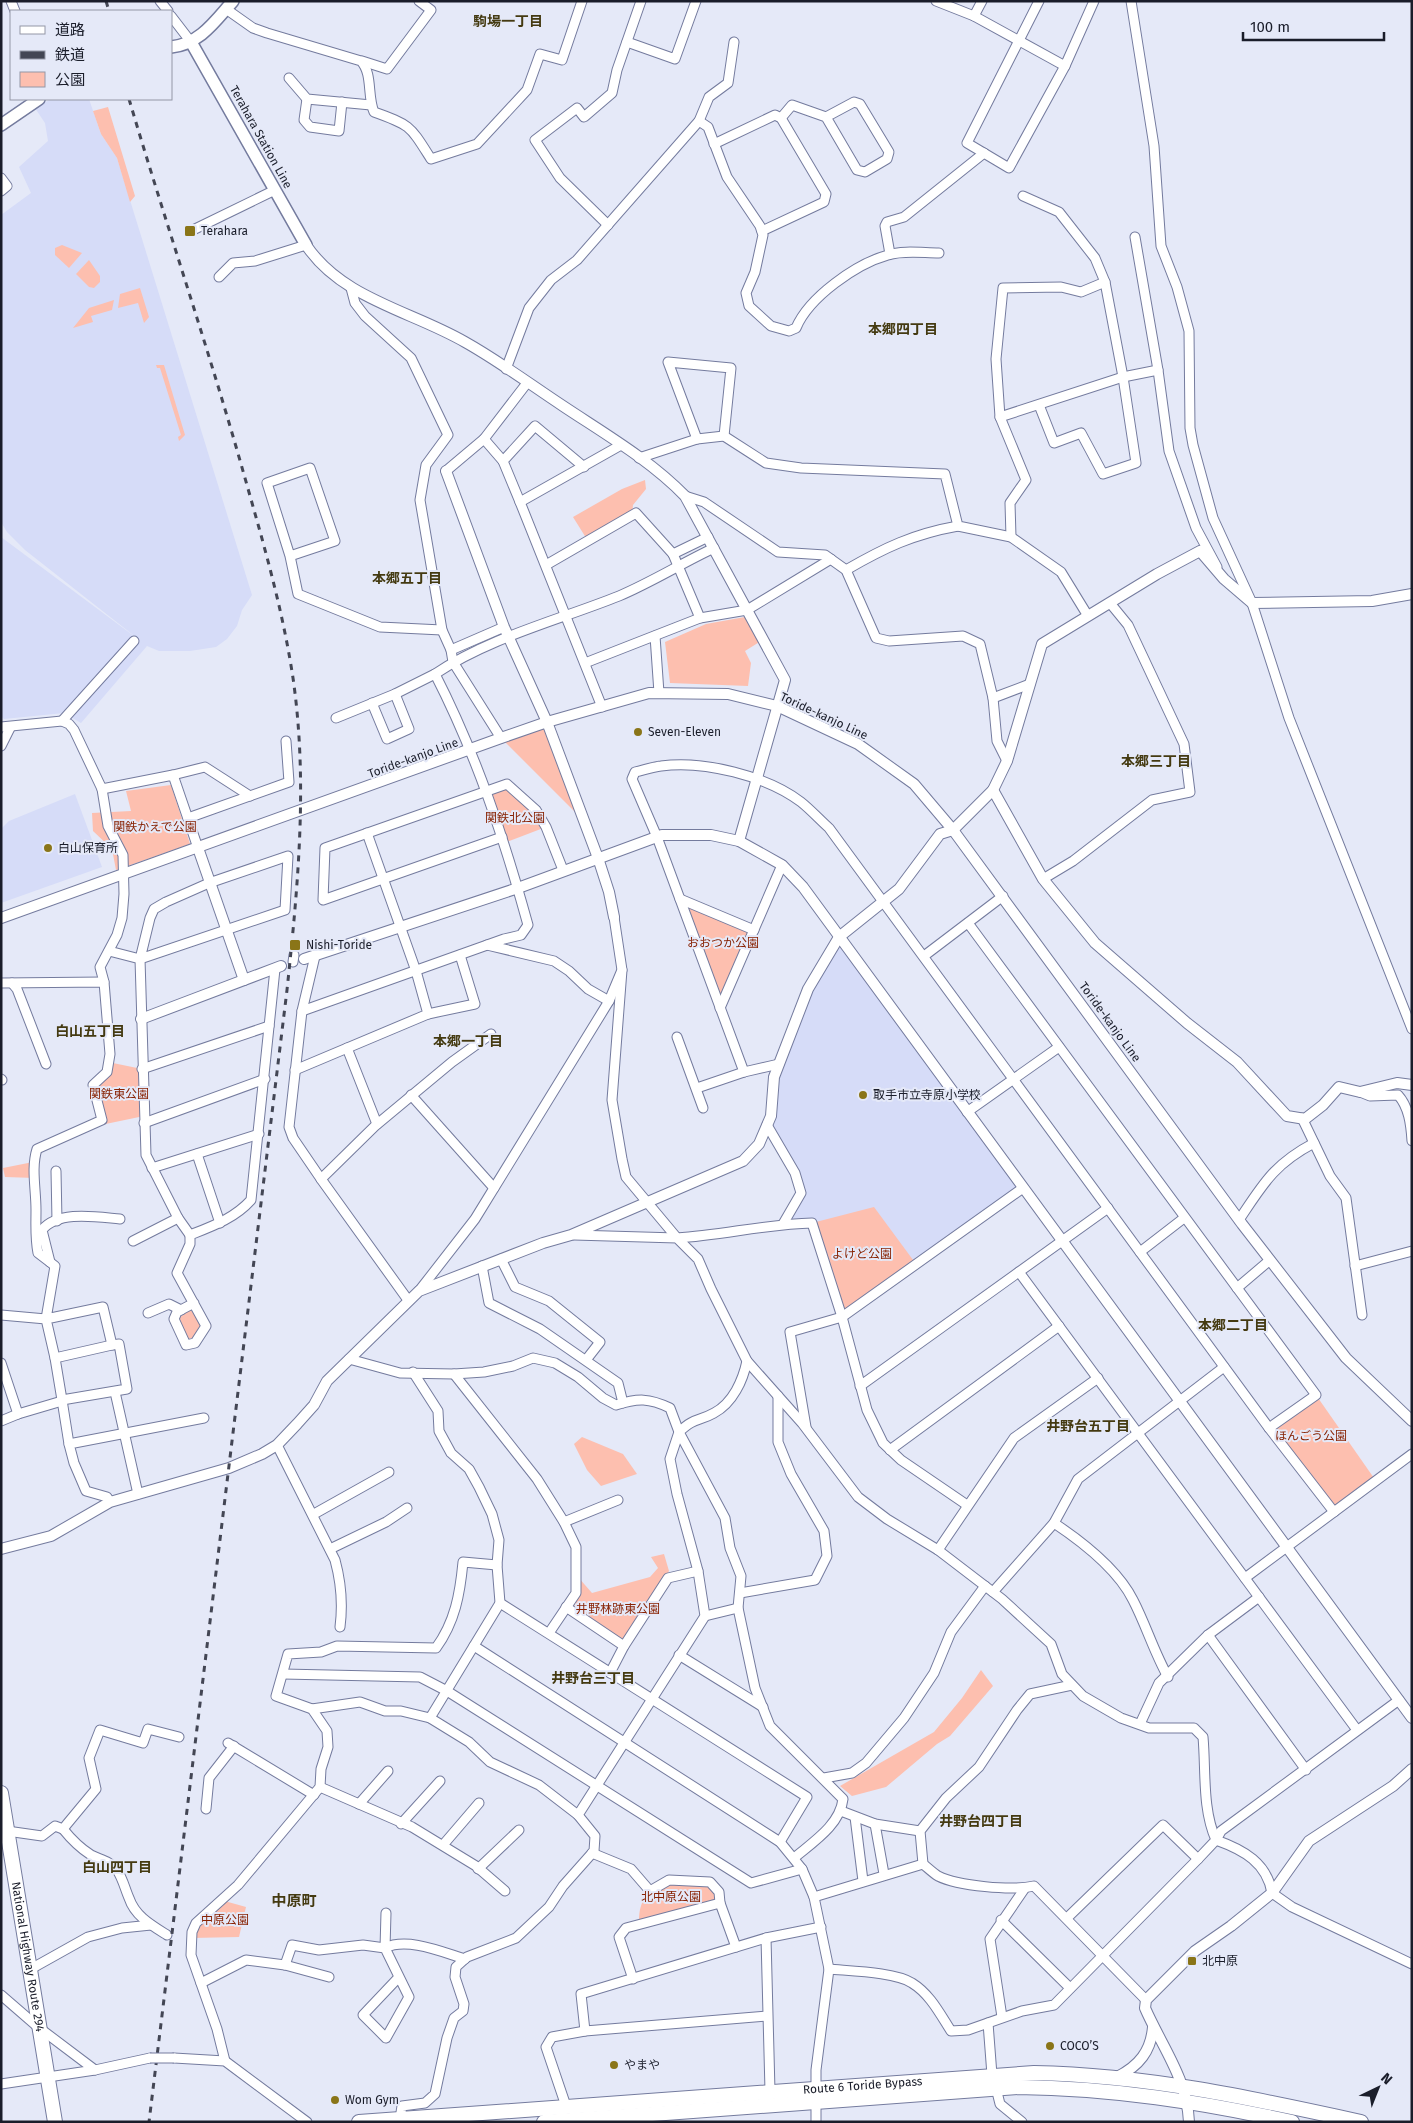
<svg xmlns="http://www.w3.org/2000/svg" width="1413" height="2123" font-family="'Fira Sans','Noto Sans JP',sans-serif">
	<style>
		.built { fill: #d6dcf8 }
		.green { fill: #fdbfaf }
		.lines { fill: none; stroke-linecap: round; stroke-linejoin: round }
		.minor-casing { stroke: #747b9e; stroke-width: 11 }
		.tertiary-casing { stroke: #747b9e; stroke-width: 12 }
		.secondary-casing { stroke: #747b9e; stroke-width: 14 }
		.trunk-casing { stroke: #747b9e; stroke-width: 16 }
		.minor { stroke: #fff; stroke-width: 9 }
		.tertiary { stroke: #fff; stroke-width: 10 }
		.secondary { stroke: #fff; stroke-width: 11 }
		.trunk { stroke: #fff; stroke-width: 14 }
		.rail { stroke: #434654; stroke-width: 3; stroke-dasharray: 6 6; stroke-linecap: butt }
		.minor-bridge-casing { stroke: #747b9e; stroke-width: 11; stroke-linecap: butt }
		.minor-bridge { stroke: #fff; stroke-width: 9 }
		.poi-dot { fill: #8a7518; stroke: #e5e9f8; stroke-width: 2 }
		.labels { text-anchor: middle; stroke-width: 4; stroke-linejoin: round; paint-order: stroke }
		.street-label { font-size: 12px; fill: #1a1d2a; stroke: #e5e9f8 }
		.poi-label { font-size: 12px; fill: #1a1d2a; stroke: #e5e9f8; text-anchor: start }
		.park-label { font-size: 12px; fill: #882304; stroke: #e5e9f8 }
		.neighbourhood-label { font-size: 14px; font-weight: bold; fill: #443a11; stroke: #e5e9f8 }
		.quarter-label { font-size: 15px; font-weight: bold; fill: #443a11; stroke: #e5e9f8 }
	</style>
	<rect width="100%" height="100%" fill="#e5e9f8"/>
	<g class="built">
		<path d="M51 99H89L101 134 117 158 252 595 242 610 237 626 227 639 216 647 190 651H159L147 646 81 723 64 713 4 719 1 716V537L142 642 25 550 7 532 1 522V215L31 193 19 167 48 141 45 123 35 108Z"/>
		<path d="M75 794 102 867 1 903V829L9 821Z"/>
		<path d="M839 937 1023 1188 916 1264 812 1223 783 1224 801 1193 768 1125 774 1077 808 989Z"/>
	</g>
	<g class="green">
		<path d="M108 107 135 196 130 202 117 158 101 134 93 111Z"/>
		<path d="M62 245 82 253 69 268 55 255V248Z"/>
		<path d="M89 260 100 276V282L94 288 89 287 76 274Z"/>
		<path d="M140 288 149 317 144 323 138 303 118 308 120 294Z"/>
		<path d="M114 300 112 310 91 316 93 322 73 328 89 308Z"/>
		<path d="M156 365H164L185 435 179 441 178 437 181 435 160 368H157Z"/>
		<path d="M645 480 646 489 633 505 632 515 588 541 573 517 622 489Z"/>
		<path d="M745 617 761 641 745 651 751 663 748 686 670 683 665 642 706 624Z"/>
		<path d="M547 722 584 821 501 738Z"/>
		<path d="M507 784 546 827 504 843 486 791Z"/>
		<path d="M171 785 190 844 116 870 112 849 93 831 92 813 131 811 126 791Z"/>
		<path d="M680 899 754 930 720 1008Z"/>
		<path d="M108 1062 142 1069 144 1116 96 1126 95 1082Z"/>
		<path d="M33 1162 35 1178 5 1177 3 1168Z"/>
		<path d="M874 1207 916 1264 842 1317 812 1223Z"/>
		<path d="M189 1310 194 1312 201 1325 193 1338 188 1339 179 1318Z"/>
		<path d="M1316 1395 1376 1481 1334 1512 1269 1428Z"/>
		<path d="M582 1437 623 1454 637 1474 601 1486 587 1470 574 1444Z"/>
		<path d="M664 1554 669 1571 623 1641 572 1604 571 1569 592 1593 650 1577 658 1568 651 1557Z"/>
		<path d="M981 1670 993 1686 950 1736 937 1744 886 1787 852 1796 840 1786 934 1732 962 1698Z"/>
		<path d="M666 1880 710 1882 720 1903 639 1922C639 1898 648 1893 666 1880Z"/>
		<path d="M221 1900 246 1907 239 1937 192 1938V1932Z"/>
	</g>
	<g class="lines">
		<defs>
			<g id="minor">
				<path d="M11 1 15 11"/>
				<path d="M160 1 168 11"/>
				<path d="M936 1 974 16 1065 66"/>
				<path d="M1039 1 967 143 1009 168 1065 66 1094 1"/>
				<path d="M1131 1 1154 146 1161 246 1177 287 1189 331 1190 428 1193 445 1213 518 1252 603 1289 718 1412 1029"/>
				<path d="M226 9 253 28 267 33 361 61C373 74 367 96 374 112 411 125 410 126 431 159L477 144 527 90 540 54 562 60 582 1"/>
				<path d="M171 16 191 42"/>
				<path d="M974 16 982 1"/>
				<path d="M627 42 675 59 696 1"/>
				<path d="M362 61 387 69 431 10 419 1"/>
				<path d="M289 78 307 99 371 105"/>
				<path d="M307 99 304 120 310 127 339 131 342 102"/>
				<path d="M781 118 792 105 826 117 857 170 865 172 887 159 889 152 860 104 854 102 826 117"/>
				<path d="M699 121 708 127 727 177 760 226 763 235 755 272 746 293 749 306 771 326 789 331 796 328C809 297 856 264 888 255 903 250 923 253 939 253"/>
				<path d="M714 144 775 115 781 118 826 194 824 202 762 231"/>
				<path d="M1 178 7 186 1 191"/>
				<path d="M1023 196 1059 212 1095 258 1105 282 1123 377 1136 463 1103 474 1081 433 1054 443 1039 405"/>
				<path d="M608 225 560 178 535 140 577 108 584 117 612 93 617 70 641 1"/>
				<path d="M195 229 275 190"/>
				<path d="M1135 237 1158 370 1169 451 1196 528 1217 567"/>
				<path d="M890 254 885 226 887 222 904 217 984 153"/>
				<path d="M219 277 233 263 255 261 306 245"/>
				<path d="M351 288 355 303 365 316 411 358 448 435 426 465 420 500 442 630 451 650 453 662 501 738"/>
				<path d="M506 369 529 308 551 280 577 260 699 121 709 97 728 83 734 42"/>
				<path d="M1000 417 1123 377 1158 370"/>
				<path d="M484 439 503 461"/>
				<path d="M697 439 668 362 731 368 724 436"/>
				<path d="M639 458 697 439 724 436 766 463 801 468 945 474 958 526 1011 537 1061 572 1088 616"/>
				<path d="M446 471 484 439 527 383"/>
				<path d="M685 496 704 502 778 552 825 555 846 570 876 638 889 641 963 636 980 644 993 698 997 741 1007 761"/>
				<path d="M520 502 503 461 535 426 584 467"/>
				<path d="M1011 537 1010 503 1026 480 1000 417 996 359 1003 288 1061 287 1081 292 1105 282"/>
				<path d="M290 556 335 541 310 468 267 483 290 556 298 594 380 627 442 630"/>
				<path d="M546 565 636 513 673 554"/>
				<path d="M846 570C884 548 913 534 958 526"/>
				<path d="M700 618 673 554 708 537"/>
				<path d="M655 636 659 693"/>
				<path d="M451 650 504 627"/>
				<path d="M585 663 700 618 747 610 831 559"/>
				<path d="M993 698 1030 684"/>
				<path d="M372 703 387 739 409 729 395 694"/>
				<path d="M602 707 520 502 621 445"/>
				<path d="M336 718 395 694 435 674"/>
				<path d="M62 721 134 641"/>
				<path d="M1 727 62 721 69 724 74 730 102 789 173 775 198 848"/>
				<path d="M1 746 10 728"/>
				<path d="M173 775 205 767 250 796"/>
				<path d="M102 789 108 826 123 855 124 894 122 918 117 935 100 967 104 982"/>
				<path d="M188 818 289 782 286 741"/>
				<path d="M502 837 323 900 325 848 507 784 536 810 546 827 563 870"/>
				<path d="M1043 879 1073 861 1152 800 1190 792 1184 744 1128 625 1110 603"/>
				<path d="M680 899 754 930"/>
				<path d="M968 923 1316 1395 1269 1428"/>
				<path d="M487 945 554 961 569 971 588 989 609 1001"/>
				<path d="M109 951 140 959 285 910 288 856 209 883 166 902 154 909 150 918 140 959 146 1155 178 1218 133 1241"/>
				<path d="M315 956 302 1011 289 1127 293 1138 321 1179 408 1300"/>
				<path d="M924 956 1003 896"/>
				<path d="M293 962 294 955"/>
				<path d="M622 970 612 1100 622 1159 626 1177 677 1238C723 1235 767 1224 812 1223L842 1317 867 1410 883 1443 901 1460 967 1505"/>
				<path d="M1 983 104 982 110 1054 107 1072 93 1085 102 1120 37 1149C31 1168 36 1189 36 1210 36 1226 35 1238 38 1253L55 1266 46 1319 55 1358 62 1400 127 1389 119 1344 112 1345 103 1307 46 1319 1 1315"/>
				<path d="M12 983 17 989 46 1064"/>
				<path d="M720 1008 782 865"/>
				<path d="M302 1011 504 939 521 935 528 925C504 838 476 754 435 674 488 638 559 620 619 596 652 582 682 563 714 548"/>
				<path d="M428 1014 475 1004 460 955"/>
				<path d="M677 1037 703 1108"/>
				<path d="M347 1048 377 1124"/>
				<path d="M142 1069 269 1026"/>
				<path d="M295 1070 428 1014 416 971 367 833"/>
				<path d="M744 1072 657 837 632 779 635 772C644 770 652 767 661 766 703 760 767 776 801 802 811 810 820 820 829 828L1269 1428 1334 1512"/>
				<path d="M1 1079 2 1080"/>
				<path d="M697 1088 744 1072 779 1064"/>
				<path d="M1360 1092 1370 1096 1398 1095C1409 1107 1411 1125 1412 1141"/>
				<path d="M411 1095 494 1188"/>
				<path d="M967 1112 1059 1047"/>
				<path d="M1302 1118 1330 1176 1346 1198 1362 1315"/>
				<path d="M144 1123 265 1079"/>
				<path d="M767 1125 795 1173 801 1193 783 1224"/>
				<path d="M197 1154 220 1223"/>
				<path d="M152 1168 259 1134"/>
				<path d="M56 1171 57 1221"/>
				<path d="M321 1179 375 1126 452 1062 491 1034"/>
				<path d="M178 1218 190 1235"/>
				<path d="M1239 1220C1263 1184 1274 1164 1314 1143"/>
				<path d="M574 1235 677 1238 698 1259 711 1289 747 1361 802 1423 858 1497 887 1519 938 1550 1002 1599 1051 1644 1062 1674 1083 1696 1121 1718 1149 1728H1194L1203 1737C1206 1770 1202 1809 1216 1840 1244 1850 1267 1863 1272 1893L1292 1907 1412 1964"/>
				<path d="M1140 1252 1184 1218"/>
				<path d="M501 1259 515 1287 549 1301 600 1342 586 1360"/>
				<path d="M50 1262 42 1230C58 1210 97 1217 120 1219"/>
				<path d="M482 1266 489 1303 540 1329 618 1383 623 1403"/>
				<path d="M1355 1266 1412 1251"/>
				<path d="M1019 1272 1357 1730"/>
				<path d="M1237 1288 1270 1260"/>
				<path d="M419 1291 475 1219 609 1001 622 970 614 917"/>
				<path d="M194 1303 177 1312 174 1319 186 1345 195 1343 206 1326 177 1273 190 1244V1235C213 1226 235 1218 251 1200L275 969"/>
				<path d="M148 1313 169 1304 181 1310"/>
				<path d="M55 1358 112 1345"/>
				<path d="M349 1359 400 1373 454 1374 484 1372 513 1366 533 1358 555 1363 578 1377 603 1398 616 1405C638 1398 649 1398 670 1408L679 1432 670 1459 677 1494 698 1571 705 1616 578 1815 595 1836 594 1851 563 1886 549 1907 516 1938 467 1957 456 1967 455 1977 464 2004 463 2011 454 2018 447 2038 435 2094 425 2103 402 2106 400 2119"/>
				<path d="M747 1361C743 1380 733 1403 714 1413 698 1422 695 1417 679 1432L725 1518 730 1548 741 1576 738 1608 755 1688 770 1726 843 1799C840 1825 813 1842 794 1858"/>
				<path d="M1 1363 18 1414"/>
				<path d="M454 1374 537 1479 564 1522 576 1547V1593L549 1633"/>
				<path d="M860 1386 1108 1208"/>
				<path d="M115 1392 138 1494"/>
				<path d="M62 1400 69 1444"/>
				<path d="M1 1421 18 1414 62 1401"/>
				<path d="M806 1427 790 1332 842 1317 1023 1188"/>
				<path d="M277 1445 335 1560C341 1582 343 1604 340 1627"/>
				<path d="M890 1450 1059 1326"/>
				<path d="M110 1502 107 1497 86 1491 74 1463 69 1444 204 1418"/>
				<path d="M314 1514 389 1472"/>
				<path d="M564 1522 618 1500"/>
				<path d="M1054 1523C1081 1541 1118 1570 1133 1600 1146 1625 1154 1652 1168 1677"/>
				<path d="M330 1549 386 1522 407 1508"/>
				<path d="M938 1550 1014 1438 1098 1378"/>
				<path d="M1245 1578 1412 1454"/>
				<path d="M993 1592 1054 1523 1078 1479 1224 1367"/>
				<path d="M740 1593 815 1580 827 1556 824 1531 791 1474 778 1442V1396"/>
				<path d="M500 1603 807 1797 780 1842"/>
				<path d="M566 1607 624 1646"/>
				<path d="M705 1616 738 1608"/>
				<path d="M1208 1635 1306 1770"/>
				<path d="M474 1646 780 1842 802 1869 814 1897 829 1969 816 2070V2122"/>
				<path d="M679 1655 763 1707"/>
				<path d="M610 1673 624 1646 668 1578 698 1571"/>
				<path d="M283 1674 420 1677 447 1691 751 1883 802 1869"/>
				<path d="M312 1709 360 1702 385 1711H401L430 1718 500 1603 497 1565 499 1540 492 1514 479 1487 469 1469 451 1453 439 1431 438 1411 413 1372"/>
				<path d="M430 1718 469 1742 490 1762 539 1785 578 1815"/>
				<path d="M1140 1724 1159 1683 1208 1635 1259 1597"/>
				<path d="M228 1743 314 1795"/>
				<path d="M824 1778 852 1773 866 1763 904 1718 934 1673 951 1632 985 1586"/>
				<path d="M320 1787 412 1827 476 1866 505 1891"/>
				<path d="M359 1804 388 1771"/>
				<path d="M206 1809 209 1778 234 1746"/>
				<path d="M841 1811 875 1824 920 1831"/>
				<path d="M855 1817 863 1881"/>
				<path d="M401 1824 440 1781"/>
				<path d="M875 1824 884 1874"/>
				<path d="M63 1829C71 1839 80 1848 91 1855 101 1860 110 1861 117 1870 123 1879 125 1889 129 1898 135 1916 151 1925 167 1935"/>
				<path d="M7 1831 42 1836 55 1826 63 1829 67 1824 96 1789 89 1758 100 1730 143 1743 148 1729 179 1737"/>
				<path d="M443 1845 479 1803"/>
				<path d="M592 1853 631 1869 650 1891 669 1880 710 1882 719 1892 720 1903"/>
				<path d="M923 1864 920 1831 946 1798 979 1767 1017 1710 1030 1694 1072 1685"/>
				<path d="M478 1869 519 1830"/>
				<path d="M814 1897 923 1864C928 1868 933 1873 938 1876 958 1886 1012 1891 1034 1886L1146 2000"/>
				<path d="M386 1913 385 1948C407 1937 442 1952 465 1959"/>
				<path d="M1067 1918 1163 1825 1198 1859"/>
				<path d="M1001 1920 1070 1988"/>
				<path d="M766 1938 770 2091"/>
				<path d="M285 1965 292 1945 319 1950 363 1945 385 1948 409 1997 386 2038 363 2015 399 1977"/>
				<path d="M829 1969C849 1971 896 1972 912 1983 930 1994 940 2014 951 2031L968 2030 1022 2011 1054 2005 1198 1859 1216 1840 1221 1831 1399 1700"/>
				<path d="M29 1970 88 1937 122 1928 151 1925"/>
				<path d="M633 1979 619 1937 626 1928 720 1903 736 1947"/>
				<path d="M201 1983 246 1960 285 1965 329 1977"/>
				<path d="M1 1995 38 2027 95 2070"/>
				<path d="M767 2016 585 2031 581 1994 766 1938 821 1927"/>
				<path d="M1002 2017 990 1939 1025 1888"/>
				<path d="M988 2023 992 2075"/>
				<path d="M174 2058 225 2061 307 2122"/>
				<path d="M225 2061 217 2029 191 1955 192 1932 196 1923 238 1885 320 1787 321 1769 328 1747 327 1731 312 1709 276 1696 288 1654 321 1652 337 1646 436 1648C455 1622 460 1594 463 1562L497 1565"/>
				<path d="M1 2084 95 2070 150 2058"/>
				<path d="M996 2088 1000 2104 1022 2122"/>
				<path d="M566 2106 546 2047 552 2037 585 2031"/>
			</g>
			<g id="tertiary">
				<path d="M306 245C342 299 412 311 465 342 499 361 531 385 563 406 605 434 650 460 685 496L785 680 739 841"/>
				<path d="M446 471 504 627 547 722 598 858 609 892 614 917"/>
				<path d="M993 790 1007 761 1042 644 1157 574 1200 551 1224 579 1252 603 1372 601 1412 594"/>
				<path d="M198 848 244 980"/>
				<path d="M1 918 501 738 547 722 649 693 728 694 777 706 858 744 914 784 953 830 1242 1224 1346 1358 1412 1421"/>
				<path d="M304 959 518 888 662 835H711L739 841 782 865 803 887 1412 1718"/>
				<path d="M141 1019 281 966"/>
				<path d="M1 1549 51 1536 110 1502 229 1468 262 1454 277 1445 297 1424 314 1405 327 1381 419 1291 543 1243 571 1235 743 1161 759 1144 771 1116 774 1077 808 989 839 937 899 889 940 834 953 830 993 790 1043 879 1095 943 1187 1023 1237 1062 1287 1116 1305 1119 1323 1105 1339 1087 1360 1092 1397 1083 1412 1085"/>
				<path d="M1117 2077C1139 2066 1151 2051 1153 2027"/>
				<path d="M1189 2122C1187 2078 1162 2047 1145 2008L1146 2000 1195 1951 1231 1926 1272 1893 1309 1841 1393 1786 1412 1769"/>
			</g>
			<g id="secondary">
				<path d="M191 42 306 245"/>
				<path d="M171 47C200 44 215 21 233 1"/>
				<path d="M1 125 39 99"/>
			</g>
			<g id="trunk">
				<path id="s1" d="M1 1793 55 2122"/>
				<path id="s2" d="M359 2122 1034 2073C1146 2075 1252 2098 1361 2122"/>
				<path d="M544 2122 1018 2087C1112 2088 1201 2102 1292 2122"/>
			</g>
		</defs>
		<use href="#minor" class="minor-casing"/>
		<use href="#tertiary" class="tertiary-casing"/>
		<use href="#secondary" class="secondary-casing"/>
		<use href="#trunk" class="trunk-casing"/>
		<use href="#minor" class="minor"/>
		<use href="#tertiary" class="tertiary"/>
		<use href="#secondary" class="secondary"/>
		<use href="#trunk" class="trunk"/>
		<g class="rail">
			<path d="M106 1 109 11"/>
			<path d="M129 99C165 221 206 341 241 464 261 535 282 605 293 678 308 782 298 886 287 990L149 2122"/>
		</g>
		<defs>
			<path id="minor-bridge" d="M150 2058H174"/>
		</defs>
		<use href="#minor-bridge" class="minor-bridge-casing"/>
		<use href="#minor-bridge" class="minor-bridge"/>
	</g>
	<g class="poi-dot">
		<rect x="184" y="225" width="12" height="12" rx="2.5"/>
		<circle cx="638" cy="732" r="5"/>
		<circle cx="48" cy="848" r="5"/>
		<rect x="289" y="939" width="12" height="12" rx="2.5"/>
		<circle cx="863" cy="1095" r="5"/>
		<rect x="1187" y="1956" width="10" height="10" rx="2.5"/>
		<circle cx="1050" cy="2046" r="5"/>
		<circle cx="614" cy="2065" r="5"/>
		<circle cx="335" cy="2100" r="5"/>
	</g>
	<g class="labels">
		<g class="street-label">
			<text transform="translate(261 137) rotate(61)" y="4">Terahara Station Line</text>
			<text transform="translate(824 716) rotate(25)" y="4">Toride-kanjo Line</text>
			<text transform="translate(413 758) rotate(-20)" y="4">Toride-kanjo Line</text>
			<text transform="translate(1110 1022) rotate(54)" y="4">Toride-kanjo Line</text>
			<text dy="4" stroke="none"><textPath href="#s1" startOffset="166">National Highway Route 294</textPath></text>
			<text dy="4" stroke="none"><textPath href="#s2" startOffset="505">Route 6 Toride Bypass</textPath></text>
		</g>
		<g class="poi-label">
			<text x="201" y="235">Terahara</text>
			<text x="648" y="736">Seven-Eleven</text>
			<text x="58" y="852">白山保育所</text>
			<text x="306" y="949">Nishi-Toride</text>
			<text x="873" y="1099">取手市立寺原小学校</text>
			<text x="1202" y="1965">北中原</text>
			<text x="1060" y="2050">COCO’S</text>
			<text x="624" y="2069">やまや</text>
			<text x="345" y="2104">Wom Gym</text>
		</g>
		<g class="park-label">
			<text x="515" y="822">関鉄北公園</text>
			<text x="155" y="831">関鉄かえで公園</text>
			<text x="723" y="947">おおつか公園</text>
			<text x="119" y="1098">関鉄東公園</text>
			<text x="862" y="1258">よけど公園</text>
			<text x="1311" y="1440">ほんごう公園</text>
			<text x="618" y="1613">井野林跡東公園</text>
			<text x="671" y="1901">北中原公園</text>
			<text x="225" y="1924">中原公園</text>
		</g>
		<g class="neighbourhood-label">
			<text x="508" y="26">駒場一丁目</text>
			<text x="903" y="334">本郷四丁目</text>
			<text x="407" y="583">本郷五丁目</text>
			<text x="1156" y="766">本郷三丁目</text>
			<text x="90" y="1036">白山五丁目</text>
			<text x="468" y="1046">本郷一丁目</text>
			<text x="1233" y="1330">本郷二丁目</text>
			<text x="1088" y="1431">井野台五丁目</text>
			<text x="593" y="1683">井野台三丁目</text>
			<text x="981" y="1826">井野台四丁目</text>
			<text x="117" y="1872">白山四丁目</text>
		</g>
		<g class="quarter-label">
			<text x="294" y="1906">中原町</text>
		</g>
	</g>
	<rect width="1413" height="2123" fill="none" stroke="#1a1d2a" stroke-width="5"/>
	<rect x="10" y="10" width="162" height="90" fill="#e5e9f8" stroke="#9497a6"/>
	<rect x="20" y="26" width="25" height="8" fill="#ffffff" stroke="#9497a6"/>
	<text x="55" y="35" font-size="15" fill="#1a1d2a">道路</text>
	<rect x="20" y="51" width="25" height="8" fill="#434654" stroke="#9497a6"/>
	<text x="55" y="60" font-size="15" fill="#1a1d2a">鉄道</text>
	<rect x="20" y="72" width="25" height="15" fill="#fdbfaf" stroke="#9497a6"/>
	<text x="55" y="85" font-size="15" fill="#1a1d2a">公園</text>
	<g transform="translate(1378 2088) rotate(43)" stroke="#e5e9f8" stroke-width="4" paint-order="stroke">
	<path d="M0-4L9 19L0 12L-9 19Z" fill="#1a1d2a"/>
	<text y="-8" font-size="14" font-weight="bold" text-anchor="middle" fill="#1a1d2a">N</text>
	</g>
	<path d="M1243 32v8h141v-8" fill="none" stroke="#1a1d2a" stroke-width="2.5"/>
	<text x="1250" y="32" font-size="15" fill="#1a1d2a" stroke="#e5e9f8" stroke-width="4" paint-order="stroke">100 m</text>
</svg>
